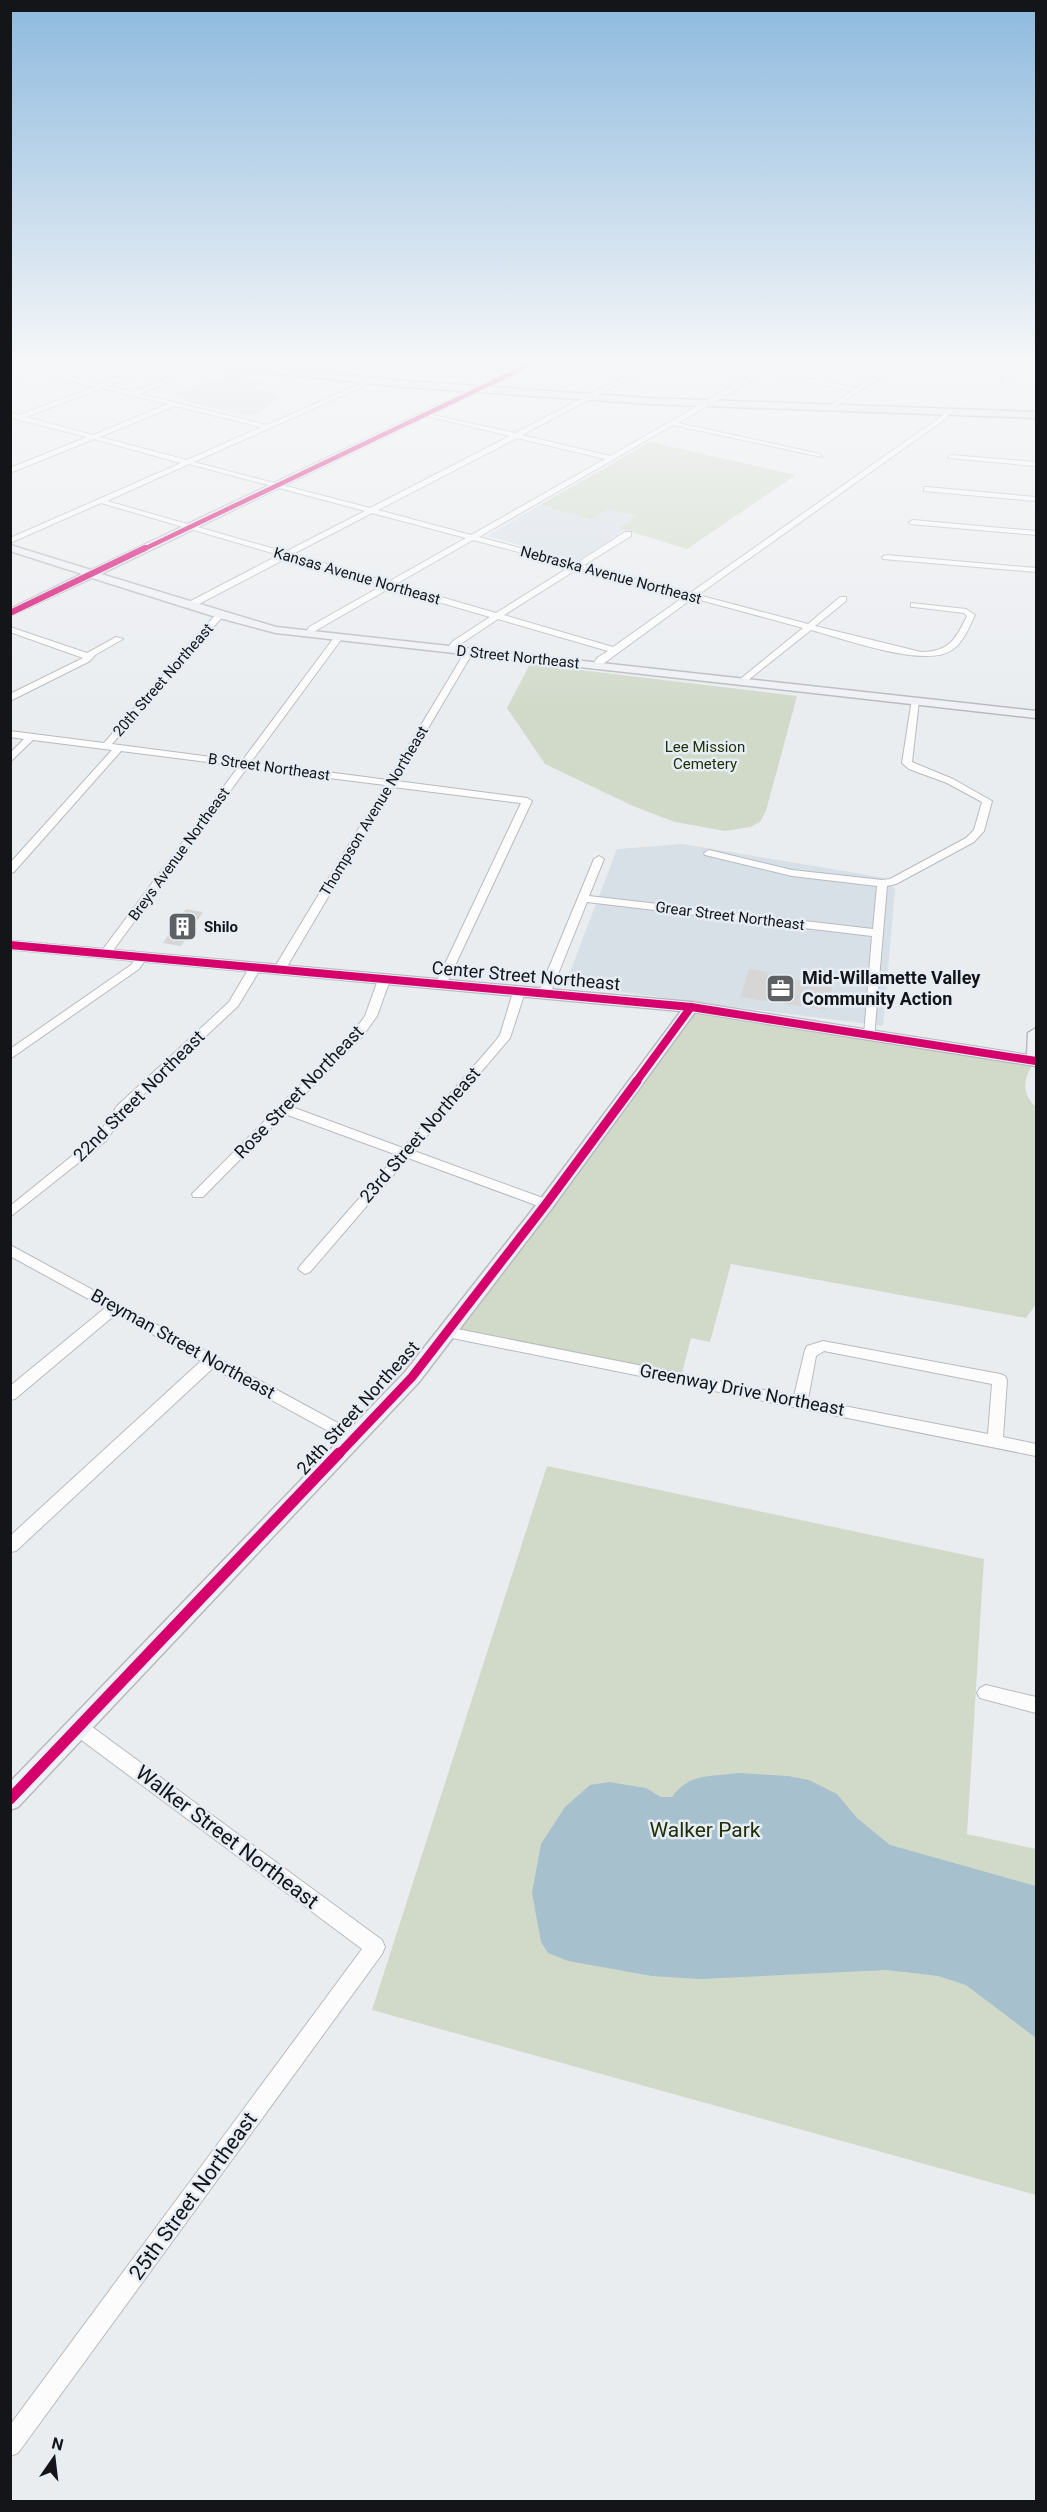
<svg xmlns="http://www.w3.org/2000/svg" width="1047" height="2512" font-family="Roboto,sans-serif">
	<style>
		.built { fill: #d8e0e7 }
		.green { fill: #d1dac9 }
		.water { fill: #a6c0ce }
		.building { fill: #d6d6d6 }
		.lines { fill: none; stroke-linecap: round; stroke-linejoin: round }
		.street-casing { stroke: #b8bbbe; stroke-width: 2 }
		.secondary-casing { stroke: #b8bbbe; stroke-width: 3 }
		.primary-casing { stroke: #9da4b2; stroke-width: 3 }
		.street { fill: #fcfcfd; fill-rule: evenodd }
		.secondary { fill: #eff1f6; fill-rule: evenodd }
		.primary { fill: #e3e7ee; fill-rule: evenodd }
		.cycleway-far4-casing { stroke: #e6edf4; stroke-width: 7 }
		.cycleway-far3-casing { stroke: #e6edf4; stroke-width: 8 }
		.cycleway-far2-casing { stroke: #e6edf4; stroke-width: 10 }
		.cycleway-far1-casing { stroke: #e6edf4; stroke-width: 13 }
		.cycleway-casing { stroke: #e6edf4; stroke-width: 15 }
		.cycleway-far4 { stroke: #d6006c; stroke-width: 4.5 }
		.cycleway-far3 { stroke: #d6006c; stroke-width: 6 }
		.cycleway-far2 { stroke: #d6006c; stroke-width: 8 }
		.cycleway-far1 { stroke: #d6006c; stroke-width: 9 }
		.cycleway { stroke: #d6006c; stroke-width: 11 }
		.labels { text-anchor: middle; stroke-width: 5; stroke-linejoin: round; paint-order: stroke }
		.far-street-label { font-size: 15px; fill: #131518; stroke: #e6edf4 }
		.far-park-label { font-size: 15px; fill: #222f08; stroke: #e6edf4 }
		.far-poi-label { font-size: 15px; font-weight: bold; fill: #131518; stroke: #e6edf4; text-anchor: start }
		.street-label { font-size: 18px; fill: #131518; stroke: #e6edf4 }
		.poi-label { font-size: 18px; font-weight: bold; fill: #131518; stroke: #e6edf4; text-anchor: start }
		.near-park-label { font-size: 21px; fill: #222f08; stroke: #e6edf4 }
		.near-street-label { font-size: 21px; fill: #131518; stroke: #e6edf4 }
	</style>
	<rect width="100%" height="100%" fill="#eaedf0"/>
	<g class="built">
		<path d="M540 505 590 520 608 509 638 517 620 529 625 530 578 561 487 536Z"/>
		<path d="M683 844 885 878 895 889 883 1026 565 985 617 849Z"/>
	</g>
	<g class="green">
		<path d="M650 442 796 475 687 549 619 528 637 516 608 509 591 520 540 505Z"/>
		<path d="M530 664 797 696 766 811 760 822 750 827 725 831 675 822 633 806 545 764 507 708Z"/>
		<path d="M691 1007 1035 1061C1024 1077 1020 1093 1036 1107V1304L1026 1318 731 1264 710 1342 691 1338 681 1377 447 1332Z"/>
		<path d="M547 1466 984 1559 967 1834 1036 1849V2195L372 2010Z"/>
	</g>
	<path class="water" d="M738 1773 788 1776 809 1780 837 1794 857 1818 890 1845 1036 1886V2038L966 1985 938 1976 887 1970 700 1979 652 1976 568 1961 548 1953 541 1942 532 1893 541 1844 565 1807 590 1785 609 1782 646 1788 661 1797H672C689 1773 710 1777 738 1773Z"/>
	<g class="building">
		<path d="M230 374 264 381 253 388 273 393 269 396 279 397 260 413 248 416 184 401 188 398 174 394Z"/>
		<path d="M186 909 203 912 181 946 163 943Z"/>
		<path d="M749 969 768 972 767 975 803 981 805 974 835 978 826 1010 740 997Z"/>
	</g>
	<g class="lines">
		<defs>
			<g id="street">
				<path d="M10 362 101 384 160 362H168L108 386 133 392 171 377 173 380 140 394 267 425 369 380H373V382L194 462 370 508 510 436 424 415V413L515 433 653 362H660L522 435 610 456 757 372 713 362 762 369 775 362H782L768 371 856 388 898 362H905L831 409 826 408 852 391 764 373 678 423 820 454 822 457 673 425 479 537 577 563 625 532H631V536L584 565 690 593 943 415V412L946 410 949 412 948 417 698 595 808 624 840 597H846V601L815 626 921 652C949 652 956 639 967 616L964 613 914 607H911V603L966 609 975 615C969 627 964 642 952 650 925 669 842 638 811 630L742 685 738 682 739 680 803 628 693 598 596 669 592 666 597 658 608 651 498 619 459 645 453 652H447L446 650 453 641 490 617 390 588 315 631 309 636 305 634 309 627 383 585 287 558 193 607H187V603L279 555 101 503 10 543V538L181 463 94 439 10 473V468L87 437 16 419 10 417V413L19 415 95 387 35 372 10 380V376L28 370 10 366ZM102 388 168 404 93 435 26 417ZM175 406 261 427 187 460 100 437ZM517 438 605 459 471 535 378 510ZM189 464 365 511 285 552 107 501ZM372 513 466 538 388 582 293 554ZM473 540 571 566 496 613 396 584ZM579 568 685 596 613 647 504 615Z"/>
				<path d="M338 362H346L317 375 312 374Z"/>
				<path d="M410 362H417L407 367 402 366Z"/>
				<path d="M450 362 505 374 508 376 505 378 448 365Z"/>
				<path d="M1006 362H1036V366L1012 363 1008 382 1005 384 1002 382Z"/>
				<path d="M950 455 1036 462V466L948 458Z"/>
				<path d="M927 487 1036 497V501L924 491V487Z"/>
				<path d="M913 520 1036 531V535L910 524 909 522Z"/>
				<path d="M886 555 1036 568V572L883 559 882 557Z"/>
				<path d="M217 613 224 615 112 744 242 761 336 635 339 634 343 637 251 762 388 780 465 652 469 649 473 652 397 781 527 798 532 801 445 987H437L435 985 521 803 393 787 285 970 279 973 273 970 385 785 247 768 109 956H101V952L239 766 121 751 14 872 10 873V863L112 750 33 740 10 762V753L24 739 10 737V731L104 743Z"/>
				<path d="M10 627 87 653 116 637 123 639 95 655 90 661 10 701V694L83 658 10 632Z"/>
				<path d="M912 699 919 701 912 762 953 779 992 801 984 831 974 842 896 884 887 886 874 1038H866L864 1035 872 936 587 902 550 994 544 997 540 996 538 994 594 859 599 856 604 859 589 896 873 929 877 886 792 876 705 855 704 853 709 850 792 870 882 880 890 879 966 838 974 830 982 802 947 783 909 769 902 763Z"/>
				<path d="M141 955 147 958 139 969 10 1059V1049L131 965 137 956Z"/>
				<path d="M255 965 261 968 238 1006 125 1112 106 1141 10 1217V1206L98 1135 117 1106 229 1002 249 968Z"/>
				<path d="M384 977 390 980 377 1016 362 1037 292 1107 403 1148 493 1044 500 1035 513 992 515 990H523L525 992 510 1038 414 1151 551 1201 553 1204 551 1207H541L408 1158 310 1272 305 1274 298 1269 300 1266 397 1155 285 1114 203 1197H193L192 1194 354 1031 365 1016 378 980Z"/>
				<path d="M10 1245 360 1435 363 1439 360 1443 355 1445 350 1443 213 1368 16 1551 10 1552V1536L201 1361 116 1314 15 1399 10 1400V1386L105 1308 10 1256Z"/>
				<path d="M447 1327 794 1396 805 1350 807 1346 823 1341 1000 1374 1005 1376 1007 1380 1003 1437 1036 1444V1456L442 1336 440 1332 442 1328ZM824 1351 992 1384 988 1434 808 1399 816 1356Z"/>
				<path d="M986 1685 1036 1697V1713L980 1698 977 1693 980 1688Z"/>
				<path d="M78 1719 84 1721 382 1940 385 1947 382 1954 18 2453 10 2456V2425L362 1949 72 1733 69 1727 72 1721Z"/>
			</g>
			<g id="secondary">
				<path d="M529 362H539L101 574 276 627 1036 711V718L276 633 216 617 92 578 10 616V609L82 574 10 551V545L91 570Z"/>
				<path d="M10 941 691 1002 1027 1055 1028 1033 1036 1028V1066L695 1012 552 1208 419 1382 18 1807 10 1810V1782L405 1372 540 1200 681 1011 10 949Z"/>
			</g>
			<path id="primary" d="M186 362H216L404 381 649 398 1036 412V418L649 404 404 387 191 365Z"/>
		</defs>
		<use href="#street" class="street-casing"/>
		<use href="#secondary" class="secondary-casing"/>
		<use href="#primary" class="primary-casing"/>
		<use href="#street" class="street"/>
		<use href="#secondary" class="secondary"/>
		<use href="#primary" class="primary"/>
		<defs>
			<path id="cycleway-far4" d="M142 550 535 362"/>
			<path id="cycleway-far3" d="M10 613 145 548"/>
			<g id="cycleway-far2">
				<path d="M10 945 691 1007 1036 1061"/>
				<path d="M636 1082 691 1007"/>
			</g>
			<path id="cycleway-far1" d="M338 1455 412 1377 546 1204 637 1081"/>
			<path id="cycleway" d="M10 1799 339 1453"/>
		</defs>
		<use href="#cycleway-far4" class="cycleway-far4-casing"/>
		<use href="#cycleway-far3" class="cycleway-far3-casing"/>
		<use href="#cycleway-far2" class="cycleway-far2-casing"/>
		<use href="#cycleway-far1" class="cycleway-far1-casing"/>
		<use href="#cycleway" class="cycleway-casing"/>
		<use href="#cycleway-far4" class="cycleway-far4"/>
		<use href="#cycleway-far3" class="cycleway-far3"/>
		<use href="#cycleway-far2" class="cycleway-far2"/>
		<use href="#cycleway-far1" class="cycleway-far1"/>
		<use href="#cycleway" class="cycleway"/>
	</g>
	<linearGradient id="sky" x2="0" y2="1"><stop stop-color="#8db9de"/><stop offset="0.51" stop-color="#f6f7f8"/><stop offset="1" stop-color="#f6f7f8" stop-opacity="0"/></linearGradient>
	<rect width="1047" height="713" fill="url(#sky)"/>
	<defs>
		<symbol id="building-square" viewBox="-11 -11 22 22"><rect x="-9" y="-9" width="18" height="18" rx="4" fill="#5e6164" stroke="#e6edf4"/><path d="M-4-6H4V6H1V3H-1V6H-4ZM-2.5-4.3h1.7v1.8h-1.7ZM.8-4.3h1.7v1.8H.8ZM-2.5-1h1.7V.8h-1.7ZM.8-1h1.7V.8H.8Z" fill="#fff"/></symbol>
		<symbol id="office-square" viewBox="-11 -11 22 22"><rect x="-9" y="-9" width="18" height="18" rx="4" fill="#5e6164" stroke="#e6edf4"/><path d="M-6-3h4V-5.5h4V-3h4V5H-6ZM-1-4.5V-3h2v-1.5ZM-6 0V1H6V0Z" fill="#fff"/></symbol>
	</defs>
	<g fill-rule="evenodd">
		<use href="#building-square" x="166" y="910" width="33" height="33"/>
		<use href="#office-square" x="764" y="972" width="33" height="33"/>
	</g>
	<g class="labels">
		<g class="far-street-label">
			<text transform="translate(611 575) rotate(15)" y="5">Nebraska Avenue Northeast</text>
			<text transform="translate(357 576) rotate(16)" y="5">Kansas Avenue Northeast</text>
			<text transform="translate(518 657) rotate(6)" y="5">D Street Northeast</text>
			<text transform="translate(163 680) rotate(-49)" y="5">20th Street Northeast</text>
			<text transform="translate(269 767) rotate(8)" y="5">B Street Northeast</text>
			<text transform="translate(374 811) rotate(-59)" y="5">Thompson Avenue Northeast</text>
			<text transform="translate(179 854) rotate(-54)" y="5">Breys Avenue Northeast</text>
			<text transform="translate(730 916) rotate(7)" y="5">Grear Street Northeast</text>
		</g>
		<g class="far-park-label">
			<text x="705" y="752">Lee Mission<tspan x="705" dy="17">Cemetery</tspan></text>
		</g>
		<g class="far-poi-label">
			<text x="204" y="932">Shilo</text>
		</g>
		<g class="street-label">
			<text transform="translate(526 976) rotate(5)" y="6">Center Street Northeast</text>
			<text transform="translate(299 1092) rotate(-46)" y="6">Rose Street Northeast</text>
			<text transform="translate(139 1096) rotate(-45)" y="6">22nd Street Northeast</text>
			<text transform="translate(420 1135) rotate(-49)" y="6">23rd Street Northeast</text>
			<text transform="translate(183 1344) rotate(29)" y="6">Breyman Street Northeast</text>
			<text transform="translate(742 1390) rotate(11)" y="6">Greenway Drive Northeast</text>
			<text transform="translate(358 1408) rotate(-48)" y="6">24th Street Northeast</text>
		</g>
		<g class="poi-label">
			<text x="802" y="984">Mid-Willamette Valley<tspan x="802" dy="21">Community Action</tspan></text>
		</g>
		<g class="near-park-label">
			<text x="705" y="1837">Walker Park</text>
		</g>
		<g class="near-street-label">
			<text transform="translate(227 1837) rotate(37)" y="7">Walker Street Northeast</text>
			<text transform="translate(193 2196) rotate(-54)" y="7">25th Street Northeast</text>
		</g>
	</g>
	<rect width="1047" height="2512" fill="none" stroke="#131518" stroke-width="24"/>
	<g transform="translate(54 2458) rotate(14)" stroke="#e6edf4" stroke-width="4.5" paint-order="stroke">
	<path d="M0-4.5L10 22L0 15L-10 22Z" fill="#131518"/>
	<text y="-9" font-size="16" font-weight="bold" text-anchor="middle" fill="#131518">N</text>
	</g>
</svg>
